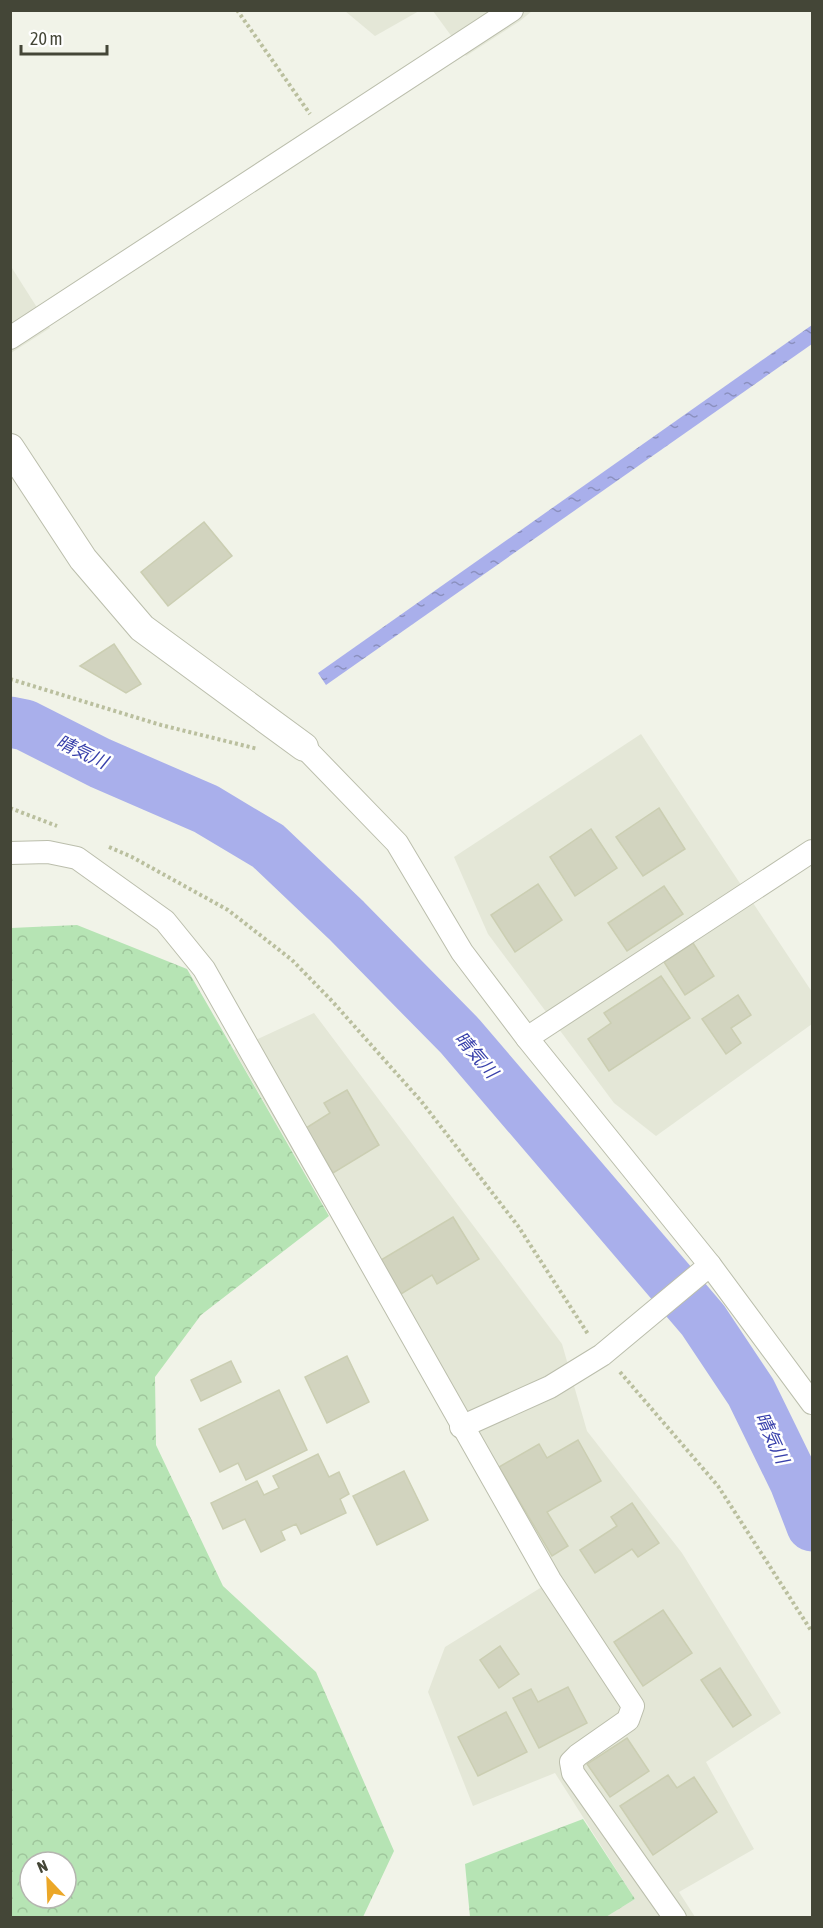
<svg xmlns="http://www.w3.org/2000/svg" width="823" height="1928" font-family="'Asap Condensed','Noto Sans JP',sans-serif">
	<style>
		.residential { fill: #e4e7d7 }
		.forest { fill: url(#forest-crowns); fill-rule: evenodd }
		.water { fill: url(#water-ripples) }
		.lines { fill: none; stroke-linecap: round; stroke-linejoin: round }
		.river { stroke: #a9afeb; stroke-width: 51 }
		.building { fill: #d2d4bf; stroke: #cbceb2; stroke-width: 1.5 }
		.minor-casing { stroke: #bbbeac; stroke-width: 24 }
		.tertiary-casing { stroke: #bbbeac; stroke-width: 30 }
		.path { stroke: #babf9e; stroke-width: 4; stroke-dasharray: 3 3; stroke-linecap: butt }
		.minor { stroke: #fff; stroke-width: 22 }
		.tertiary { stroke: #fff; stroke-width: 28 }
		.labels { text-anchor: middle; stroke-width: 5; stroke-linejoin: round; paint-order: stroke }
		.water-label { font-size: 18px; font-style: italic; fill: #3840ab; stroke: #fff }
	</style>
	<defs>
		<pattern id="forest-crowns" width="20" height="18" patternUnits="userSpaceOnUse" patternTransform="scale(1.5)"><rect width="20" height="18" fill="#b6e4b4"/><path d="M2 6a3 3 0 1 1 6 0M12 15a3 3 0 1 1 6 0" fill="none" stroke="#9ec59b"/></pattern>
		<pattern id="water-ripples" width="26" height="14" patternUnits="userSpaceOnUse" patternTransform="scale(1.5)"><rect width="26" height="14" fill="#a9afeb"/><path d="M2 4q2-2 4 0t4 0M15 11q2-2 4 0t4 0" fill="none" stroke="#8b90bf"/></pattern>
	</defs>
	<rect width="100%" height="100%" fill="#f1f3e8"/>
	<g class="residential">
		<path d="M345 11H419L375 36Z"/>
		<path d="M433 11H532L520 21 466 56Z"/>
		<path d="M10 265 50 328 11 353H10Z"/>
		<path d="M641 734 812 992V1024L656 1136 614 1103 488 934 454 857Z"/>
		<path d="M314 1013 562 1344 587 1431 682 1553 781 1713 706 1762 754 1849 679 1892 695 1917H606L635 1899 555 1773 473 1806 428 1692 445 1647 545 1585 234 1050Z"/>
	</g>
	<g class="forest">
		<path d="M77 925 187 969 329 1216 201 1315 155 1377 156 1445 223 1586 316 1672 394 1851 363 1917H11V928ZM30 1862H66V1898H30Z"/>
		<path d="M583 1819 635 1899 606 1917H470L465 1864Z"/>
	</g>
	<path class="water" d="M812 325V344L326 685 318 673Z"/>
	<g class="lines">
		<path class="river" d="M10 722 25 725 100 763 206 809 268 846 346 920 460 1036 703 1320 751 1392 795 1482 812 1526"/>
	</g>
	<g class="building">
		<path d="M204 522 232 556 168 606 141 572Z"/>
		<path d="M114 644 141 684 126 693 80 666Z"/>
		<path d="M659 808 685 849 643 876 616 837Z"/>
		<path d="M591 829 617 868 575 896 550 857Z"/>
		<path d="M538 884 562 920 515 952 491 915Z"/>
		<path d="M664 886 683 914 627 951 608 923Z"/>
		<path d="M693 943 714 976 685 995 664 962Z"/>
		<path d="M661 976 690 1018 609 1071 588 1039 611 1023 604 1013Z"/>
		<path d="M738 995 751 1015 731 1028 741 1043 726 1054 702 1019Z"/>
		<path d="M347 1090 379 1145 333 1173 306 1128 330 1113 324 1103Z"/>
		<path d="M453 1217 479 1259 437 1284 432 1275 401 1294 381 1260Z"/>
		<path d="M347 1356 369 1402 327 1423 305 1377Z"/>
		<path d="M231 1361 241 1382 201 1401 191 1380Z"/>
		<path d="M279 1390 307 1450 246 1480 238 1463 220 1472 199 1429Z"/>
		<path d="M578 1440 601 1481 547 1512 568 1546 552 1556 499 1467 539 1444 547 1458Z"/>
		<path d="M318 1454 329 1477 339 1472 349 1494 340 1499 346 1513 301 1534 296 1524 281 1531 285 1540 261 1552 245 1519 223 1529 211 1503 257 1481 264 1495 279 1488 273 1476Z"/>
		<path d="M404 1471 428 1520 377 1545 353 1496Z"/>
		<path d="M632 1503 659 1543 638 1557 632 1549 595 1573 580 1550 617 1526 611 1517Z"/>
		<path d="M663 1610 692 1653 643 1686 614 1642Z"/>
		<path d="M500 1646 519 1674 499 1688 480 1660Z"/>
		<path d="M720 1668 751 1715 733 1727 701 1680Z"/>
		<path d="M568 1687 587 1723 539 1748 513 1698 531 1689 538 1702Z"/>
		<path d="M506 1712 527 1752 478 1776 458 1737Z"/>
		<path d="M627 1738 649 1771 610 1797 587 1764Z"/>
		<path d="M668 1775 677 1788 694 1777 717 1812 653 1855 620 1806Z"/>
	</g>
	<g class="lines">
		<defs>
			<g id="minor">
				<path d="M10 338 512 10"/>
				<path d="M304 747 397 843 462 952 527 1038 710 1265 812 1403"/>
				<path d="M10 853 48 852 77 858 165 921 204 969 550 1580 633 1706 628 1720 578 1755 571 1762 573 1773 675 1918"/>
				<path d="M527 1038 812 851"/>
				<path d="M461 1427 550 1387 602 1355 710 1265"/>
			</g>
			<path id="tertiary" d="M10 448 83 559 142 628 304 747"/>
		</defs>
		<use href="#minor" class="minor-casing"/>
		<use href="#tertiary" class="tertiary-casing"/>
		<g class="path">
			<path d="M237 10 310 114"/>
			<path d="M10 679 161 725 258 749"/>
			<path d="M10 808 57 826"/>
			<path d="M109 847 132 857 228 910 292 960 332 1001 421 1101 518 1226 588 1334"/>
			<path d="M620 1372 718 1486 812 1632"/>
		</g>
		<use href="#minor" class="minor"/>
		<use href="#tertiary" class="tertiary"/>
	</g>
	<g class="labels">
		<g class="water-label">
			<text transform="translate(82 752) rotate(25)" y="6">晴気川</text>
			<text transform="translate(476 1055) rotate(49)" y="6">晴気川</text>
			<text transform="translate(772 1438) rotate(65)" y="6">晴気川</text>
		</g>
	</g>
	<rect width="823" height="1928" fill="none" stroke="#444637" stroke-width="24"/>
	<g transform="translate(48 1880) rotate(337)"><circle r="28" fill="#ffffff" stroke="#b4b5af" stroke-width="1.5"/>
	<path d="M0-4.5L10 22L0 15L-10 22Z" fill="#eba728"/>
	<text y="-9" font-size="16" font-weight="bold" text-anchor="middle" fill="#444637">N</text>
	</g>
	<path d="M21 45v9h86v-9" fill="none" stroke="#444637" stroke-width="3"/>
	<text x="30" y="45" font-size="18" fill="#444637" stroke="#ffffff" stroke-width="4.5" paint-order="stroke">20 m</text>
</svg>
